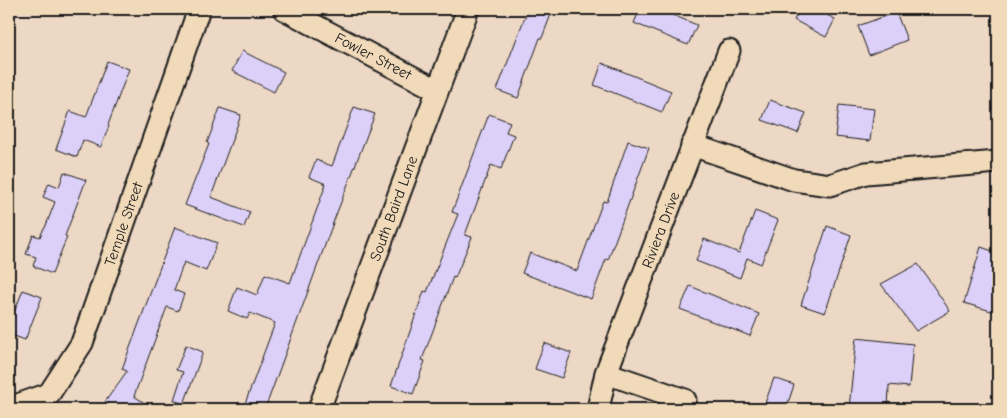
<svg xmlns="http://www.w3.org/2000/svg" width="1007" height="418" font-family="'Comic Neue',sans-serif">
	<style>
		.building { fill: #dcd0f8; stroke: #1c1c1c }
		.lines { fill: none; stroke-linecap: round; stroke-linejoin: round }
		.minor-casing { stroke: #1c1c1c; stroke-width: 25 }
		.minor { stroke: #f1dab9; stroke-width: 21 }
		.labels { text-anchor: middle; stroke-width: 4; stroke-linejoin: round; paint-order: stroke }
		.street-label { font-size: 15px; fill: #1c1c1c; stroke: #f1dab9 }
	</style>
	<rect width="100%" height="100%" fill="#edd8c6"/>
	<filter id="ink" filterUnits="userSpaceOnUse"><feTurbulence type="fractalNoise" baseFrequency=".02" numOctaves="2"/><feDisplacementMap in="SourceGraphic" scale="10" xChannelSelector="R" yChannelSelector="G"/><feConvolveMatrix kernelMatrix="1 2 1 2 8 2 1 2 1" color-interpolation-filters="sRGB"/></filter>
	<g filter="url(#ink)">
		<g class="building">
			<path d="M528 9H553L542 38H540L518 98 497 90Z"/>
			<path d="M640 9H658L697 25 688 45 634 23Z"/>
			<path d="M800 9H815L835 19 826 37 794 20Z"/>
			<path d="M896 12 907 40 869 55 858 26Z"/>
			<path d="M242 51 284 72 274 92 232 71Z"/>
			<path d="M107 61 129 69 108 125 109 126 101 147 83 140 77 157 56 149 70 111 86 117Z"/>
			<path d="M602 63 671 91 662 112 594 85Z"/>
			<path d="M770 100 806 113 798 133 762 120Z"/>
			<path d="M839 105 874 109 870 141 835 137Z"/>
			<path d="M354 107 375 114 336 215 265 409H243L275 323 250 313 247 319 228 311 237 287 257 295 265 274 290 283 326 184 309 177 316 160 332 166Z"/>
			<path d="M220 108 241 115 211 197 250 212 244 227 185 205 209 144 207 143Z"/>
			<path d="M489 114 510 122 506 132 514 135 501 169 491 165 465 235 472 237 455 278 453 277 422 360 425 361 413 394 391 386 424 291 427 292 458 214 452 212Z"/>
			<path d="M628 141 649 148 608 260 606 259 591 299 522 273 530 253 577 271 603 201 607 202Z"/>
			<path d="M64 172 86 180 65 236 67 237 52 274 33 266 36 257 26 254 33 235 40 237 44 228H45L55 202 43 197 49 183 59 187Z"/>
			<path d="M755 211 778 220 761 264 747 258 740 278 696 261 704 239 739 253Z"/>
			<path d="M827 226 851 235 825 313 801 305Z"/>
			<path d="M175 227 217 243 206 271 184 262 174 290 184 294 178 311 167 307 134 396 154 409H117L105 402 127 371 122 369Z"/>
			<path d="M981 247 998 253V313L964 303Z"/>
			<path d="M918 264 950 311 916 331 881 284Z"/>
			<path d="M690 286 759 314 750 336 680 309Z"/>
			<path d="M23 290 42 297 25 340 9 334V325Z"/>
			<path d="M856 338 913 344 909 387 889 385 888 409H849Z"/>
			<path d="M544 343 571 353 562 378 535 369Z"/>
			<path d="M186 345 203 352 184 404 174 400 183 372 176 370Z"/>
			<path d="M774 378 794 385 786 409H763Z"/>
		</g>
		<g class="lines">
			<defs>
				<g id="minor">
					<path id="s1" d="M284 9 437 90"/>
					<path d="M692 145 794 180 830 185 866 173 998 162"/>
					<path d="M606 373 685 400"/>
					<path id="s2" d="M9 408 49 394 82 343 199 9"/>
					<path id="s3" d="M319 409 468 9"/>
					<path id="s4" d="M598 409 606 373 729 51"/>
				</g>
			</defs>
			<use href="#minor" class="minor-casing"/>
			<use href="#minor" class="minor"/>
		</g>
	</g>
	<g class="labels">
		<g class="street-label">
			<text dy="5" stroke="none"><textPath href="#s1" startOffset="101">Fowler Street</textPath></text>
			<text dy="5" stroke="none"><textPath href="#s3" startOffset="214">South Baird Lane</textPath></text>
			<text dy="5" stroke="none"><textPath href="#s2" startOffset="229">Temple Street</textPath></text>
			<text dy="5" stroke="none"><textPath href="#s4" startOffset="190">Riviera Drive</textPath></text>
		</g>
	</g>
	<rect width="1007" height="418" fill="none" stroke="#f1dab9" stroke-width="30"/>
	<rect x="15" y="15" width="977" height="388" fill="none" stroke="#1c1c1c" stroke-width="2" filter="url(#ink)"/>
</svg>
